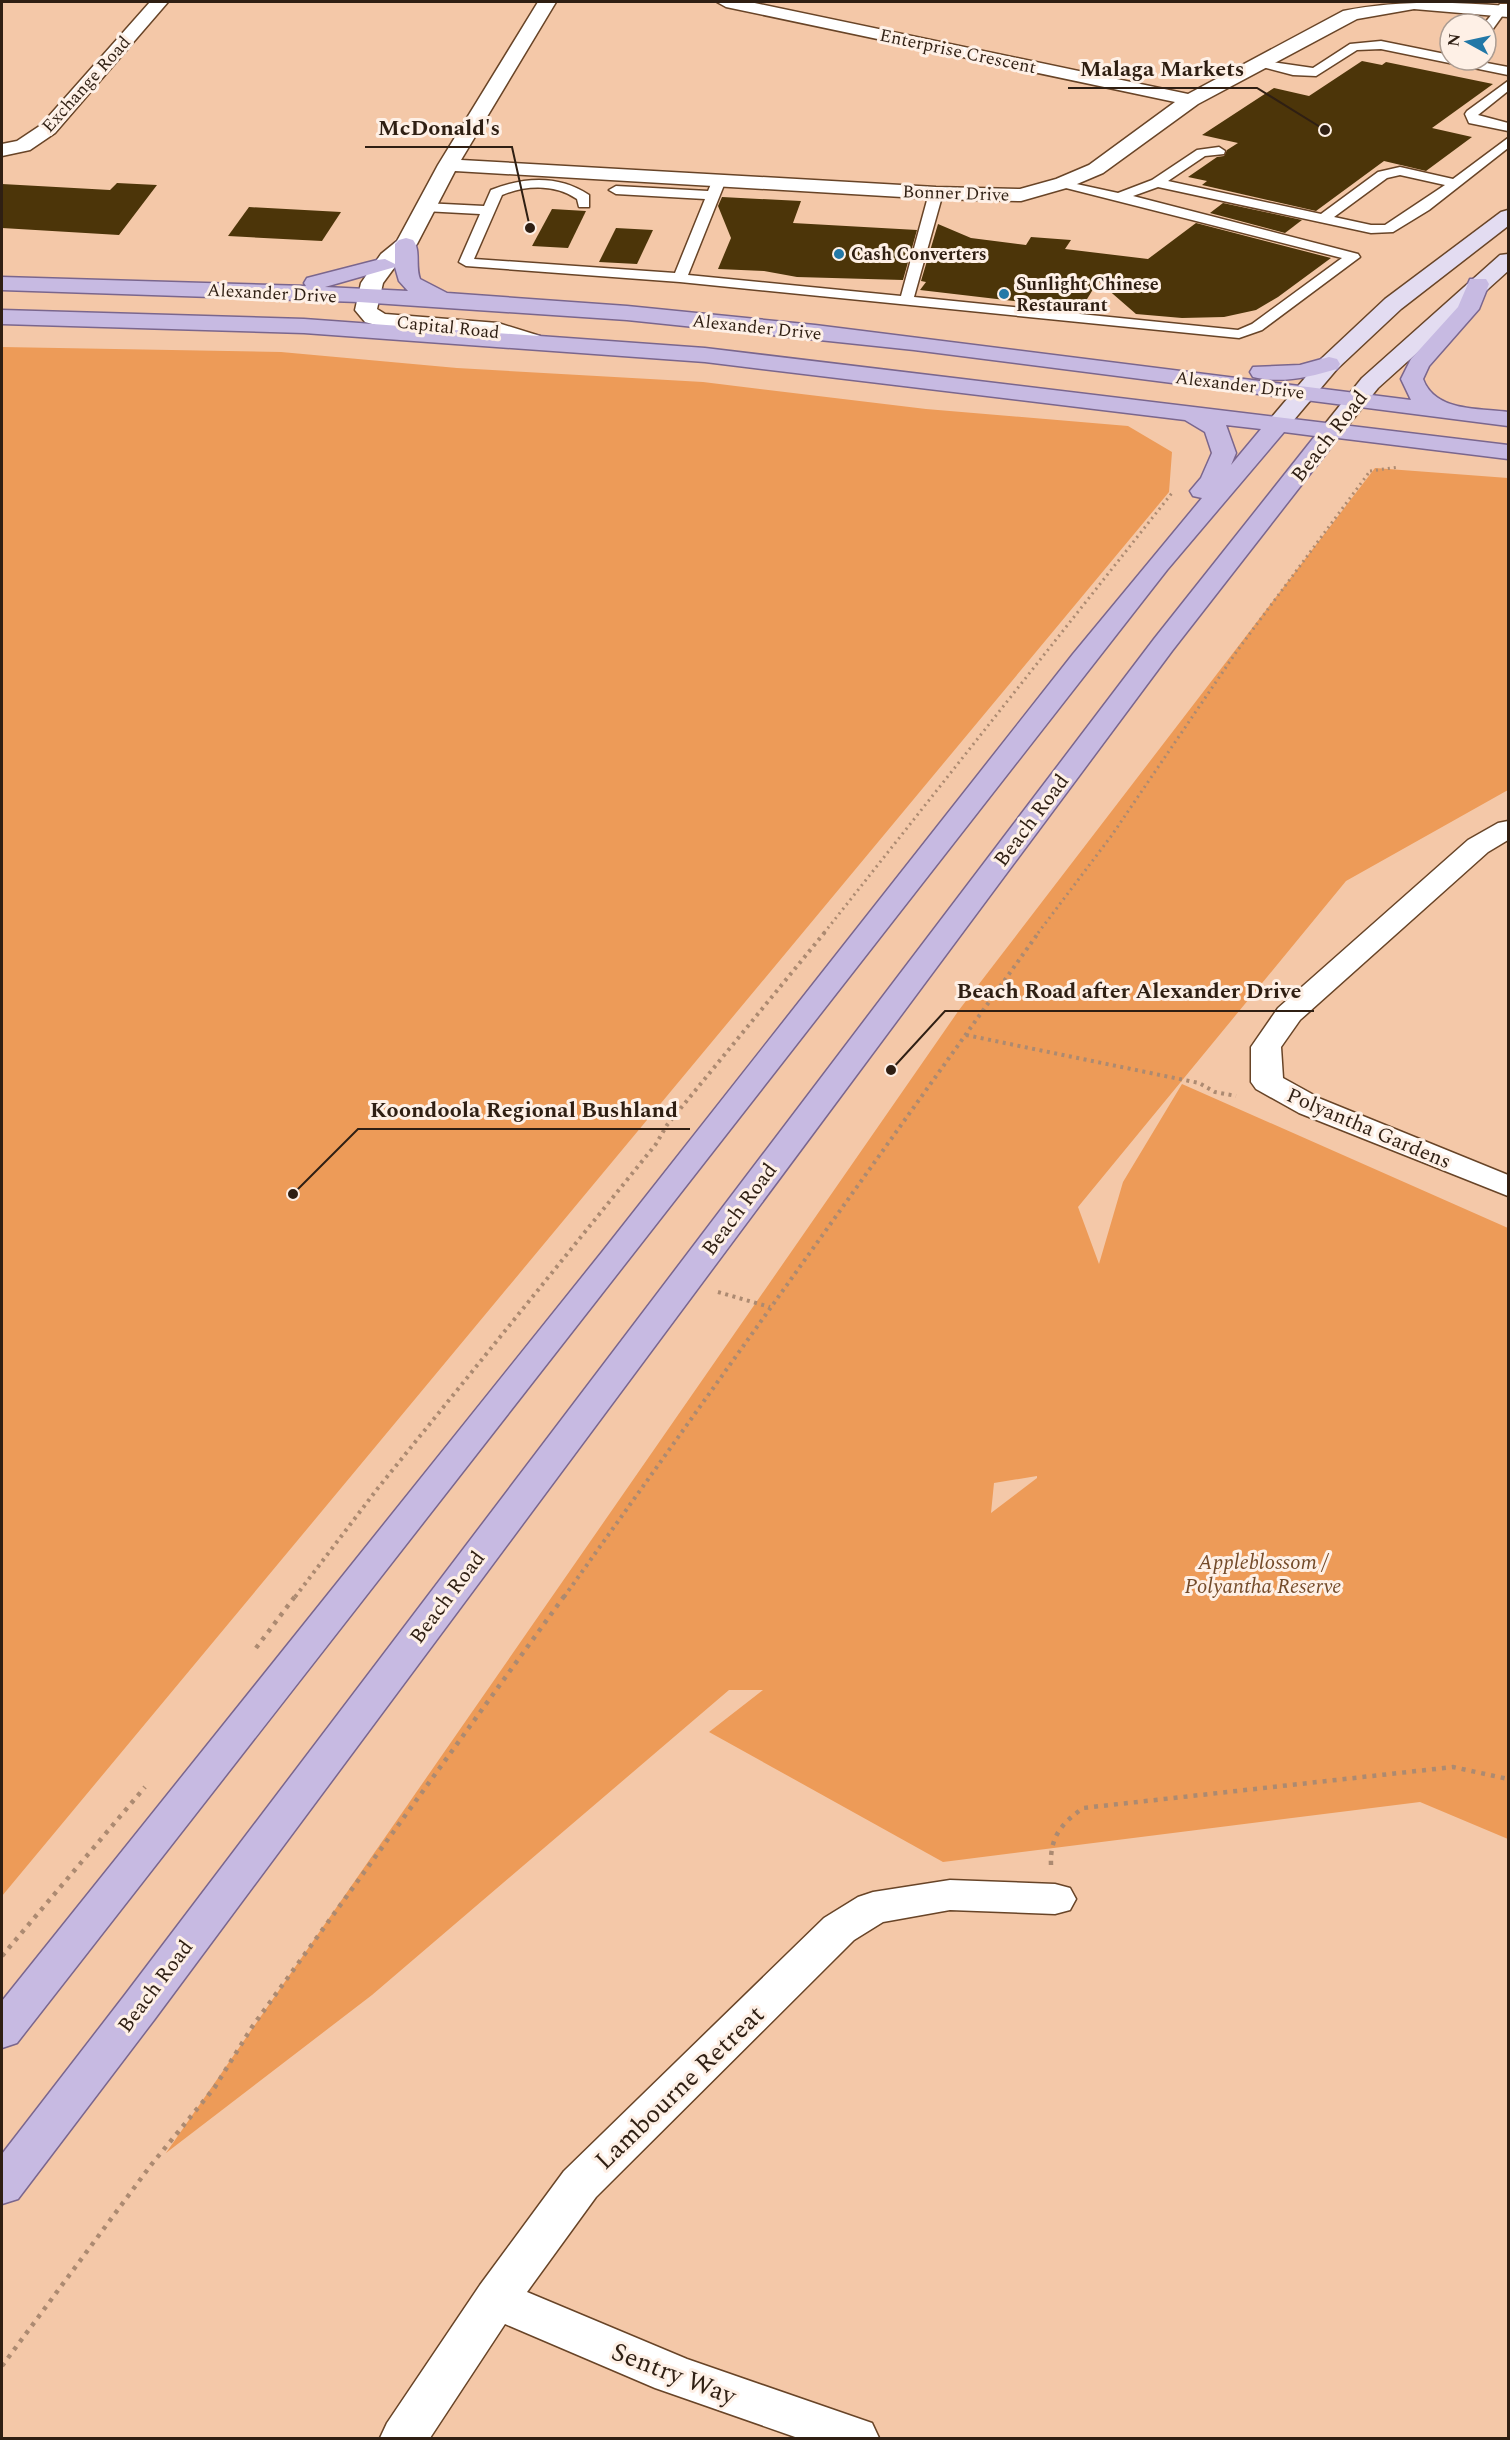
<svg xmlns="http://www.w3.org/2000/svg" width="1510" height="2440" font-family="Spectral,serif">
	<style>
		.green { fill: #ed9b58; fill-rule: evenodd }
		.building { fill: #4c3509 }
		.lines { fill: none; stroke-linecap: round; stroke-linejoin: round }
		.lane-casing { stroke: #684427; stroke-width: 3 }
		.street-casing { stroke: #684427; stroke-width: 3 }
		.secondary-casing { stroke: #684427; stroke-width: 3 }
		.primary-casing { stroke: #7a668d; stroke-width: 3 }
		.path-far2 { stroke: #ac8a71; stroke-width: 3; stroke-dasharray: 2 4; stroke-linecap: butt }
		.path-far1 { stroke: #ac8a71; stroke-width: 4; stroke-dasharray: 3 4.5; stroke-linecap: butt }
		.path { stroke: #ac8a71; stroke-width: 4.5; stroke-dasharray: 4 6; stroke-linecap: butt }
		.lane { fill: #fff; fill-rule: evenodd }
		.street { fill: #fff; fill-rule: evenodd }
		.secondary { fill: #e3dcf1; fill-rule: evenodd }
		.primary { fill: #c7bae2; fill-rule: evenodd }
		.poi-dot { fill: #2278a7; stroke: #fef0e6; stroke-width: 2 }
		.labels { text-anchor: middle; stroke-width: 6; stroke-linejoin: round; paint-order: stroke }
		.far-street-label { font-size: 18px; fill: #2f1f13; stroke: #fef0e6 }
		.far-poi-label { font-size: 18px; font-weight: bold; fill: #2f1f13; stroke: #fef0e6; text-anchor: start }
		.street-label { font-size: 21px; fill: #2f1f13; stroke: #fef0e6 }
		.park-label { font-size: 21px; font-style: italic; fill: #734a29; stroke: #fef0e6 }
		.near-street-label { font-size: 26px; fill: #2f1f13; stroke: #fef0e6 }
		.leader { fill: none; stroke: #2f1f13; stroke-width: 2 }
		.callout-dot { fill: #2f1f13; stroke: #fef0e6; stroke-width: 2 }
		.callout-label { font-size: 22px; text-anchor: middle; font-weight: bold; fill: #2f1f13; stroke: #fef0e6; stroke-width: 6; stroke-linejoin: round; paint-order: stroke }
	</style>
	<rect width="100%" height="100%" fill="#f4c8a8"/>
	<g class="green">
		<path d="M2 347 281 352 457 368 703 382 926 409 1128 426 1172 452 1169 492 2 1896Z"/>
		<path d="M1375 468 1508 478V790L1346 881 1078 1207 1099 1264 1123 1182 1182 1084 1508 1228V1839L1420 1802 943 1862 709 1732 763 1690H729L372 1995 166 2153 959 1010ZM1037 1476V1478L991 1513 994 1483Z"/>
	</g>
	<g class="building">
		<path d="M1362 61 1382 65 1386 62 1493 84 1432 128 1472 137 1426 171 1384 161 1316 211 1202 185 1207 181 1188 177 1217 157 1224 156 1227 150 1238 143 1202 135 1274 88 1309 96Z"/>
		<path d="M117 183 157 185 119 235 2 228V184L110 190Z"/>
		<path d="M722 197 801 201 793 223 917 230 903 280 797 277 764 271 718 269 731 238 718 206Z"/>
		<path d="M1223 203 1302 220 1285 233 1210 213Z"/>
		<path d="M249 207 341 212 322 241 228 236Z"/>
		<path d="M552 209 586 211 568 248 532 246Z"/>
		<path d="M1196 223 1331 258 1278 297 1256 310 1224 317 1182 318 1136 314 1098 281 1081 309 920 290 926 282 921 281 938 224 971 238 1026 245 1031 237 1071 240 1065 249 1148 259Z"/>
		<path d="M616 228 653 230 637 264 599 262Z"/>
	</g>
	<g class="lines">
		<defs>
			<g id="lane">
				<path d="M1500 4H1508V8L1490 33 1486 34 1484 24Z"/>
				<path d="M1381 41 1450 55V60H1471L1508 67V75L1381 49 1357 50 1316 76 1293 75 1251 64 1257 60 1313 68 1350 44Z"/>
				<path d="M1508 81V91L1478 115 1508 123V131L1469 123 1465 114 1467 111Z"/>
				<path d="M1508 138V148L1429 210 1393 232 1371 233 1158 187 1133 196 1358 254 1360 257 1262 330 1239 338 680 282 466 266 459 262 480 214 424 211 417 207 424 203 484 206 491 190C524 177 559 175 589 195V207H579L577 199C555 184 526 185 502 195L474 259 675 273 705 199 616 194 609 190 616 186 708 191 714 177 719 176 726 180 688 275 901 296 929 193 936 189 943 193 914 297 1238 330 1252 324 1342 258 1058 186V180L1118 193 1152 180 1197 150 1219 147 1225 151 1224 154 1205 156 1168 181 1321 214 1378 172 1400 167 1453 179ZM1400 175 1445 185 1385 225H1371L1334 217 1387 178Z"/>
			</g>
			<g id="street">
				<path d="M150 2H168L55 133 30 150 2 156V144L17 141 41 125Z"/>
				<path d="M538 2H556L461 160 936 187 1020 189 1056 179 1089 165 1175 102 726 7 717 2H750L1188 94 1343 11C1397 0 1453 2 1508 6V17L1414 9 1357 19 1198 104 1103 173 1070 187 1021 201 936 199 455 171 417 244 397 264 383 283 377 309 385 314 498 323 540 336 543 341 540 346 532 348 495 336 383 327 365 322 355 310 361 283 381 254 397 241 438 165Z"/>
				<path d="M1508 821V840L1488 852 1300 1020 1281 1047 1283 1078 1321 1099 1508 1175V1196L1299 1113 1256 1089 1251 1082V1047L1278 1008 1468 840 1498 823Z"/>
				<path d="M950 1880 1055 1884 1070 1888 1076 1899 1070 1910 1055 1914 950 1910 883 1922 854 1940 596 2197 527 2292 687 2359 872 2423 879 2438H798L655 2388 505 2324 430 2438H380L387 2423 480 2285 564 2171 824 1918 858 1897 873 1892Z"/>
			</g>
			<g id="secondary">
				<path d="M1508 210V226L1401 309 1337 369 1287 428H1271L1267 423 1271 418 1321 359 1385 299 1501 212Z"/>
				<path d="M1508 254V271L1378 388 1341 434H1325L1321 429 1362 378 1500 255Z"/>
			</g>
			<g id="primary">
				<path d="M406 238 413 240C421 250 415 266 420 279L447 293 627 306 815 325 1411 400 1401 379 1411 359 1458 307 1470 279H1486L1489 284 1479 309 1429 366 1423 379C1435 412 1479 408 1508 412V426L914 350 627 320 359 302 2 290V277L306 286 304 283 307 278 377 260 385 259 395 264V244L399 240ZM395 267 399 281 408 291 325 287Z"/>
				<path d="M2 310 304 319 705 348 1508 445V459L1338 438 1172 651 154 2020 18 2199 2 2204V2154L124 1996 1154 639 1315 436 1284 432 1167 570 17 2043 2 2048V2001L602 1252 1073 654 1202 498 1193 496 1190 491 1201 478 1212 453 1205 432 1185 420 705 362 304 333 2 324ZM1226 425 1261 429 1231 465 1236 453Z"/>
				<path d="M1329 357 1337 359 1340 364 1337 369C1310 377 1281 384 1253 377L1250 372 1253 367 1300 365Z"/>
			</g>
		</defs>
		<use href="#lane" class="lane-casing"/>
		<use href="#street" class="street-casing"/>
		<use href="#secondary" class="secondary-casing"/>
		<use href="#primary" class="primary-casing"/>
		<g class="path-far2">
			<path d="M1370 471 1399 467"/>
			<path d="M824 933 1172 493"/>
			<path d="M1038 933 1112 835 1237 651 1370 471"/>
		</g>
		<g class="path-far1">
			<path d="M966 1035 1199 1083 1215 1092 1236 1096"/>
			<path d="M718 1292 770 1307"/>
			<path d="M295 1597 378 1488 656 1144 667 1125 825 932"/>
			<path d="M564 1597 1039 932"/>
		</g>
		<g class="path">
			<path d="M256 1648 296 1595"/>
			<path d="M1051 1865C1050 1837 1061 1824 1083 1808L1453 1767 1508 1779"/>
			<path d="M2 1956 145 1787"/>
			<path d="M2 2366 151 2165 215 2087 252 2027 565 1595"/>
		</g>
		<use href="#lane" class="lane"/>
		<use href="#street" class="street"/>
		<use href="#secondary" class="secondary"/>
		<use href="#primary" class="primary"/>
	</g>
	<g class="poi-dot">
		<circle cx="839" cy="254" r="6"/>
		<circle cx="1004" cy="294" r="6"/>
	</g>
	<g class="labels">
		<g class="far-street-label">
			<text transform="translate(958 51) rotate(12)" y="6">Enterprise Crescent</text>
			<text transform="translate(86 84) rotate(-48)" y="6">Exchange Road</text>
			<text transform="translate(956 193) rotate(2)" y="6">Bonner Drive</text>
			<text transform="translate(272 293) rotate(3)" y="6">Alexander Drive</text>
			<text transform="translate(448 327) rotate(6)" y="6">Capital Road</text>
			<text transform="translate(757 327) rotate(6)" y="6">Alexander Drive</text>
			<text transform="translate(1240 385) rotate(7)" y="6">Alexander Drive</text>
		</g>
		<g class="far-poi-label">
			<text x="851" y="260">Cash Converters</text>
			<text x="1016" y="290">Sunlight Chinese<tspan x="1016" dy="21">Restaurant</tspan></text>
		</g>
		<g class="street-label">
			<text transform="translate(1329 436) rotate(-52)" y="7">Beach Road</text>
			<text transform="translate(1031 820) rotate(-53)" y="7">Beach Road</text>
			<text transform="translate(1369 1128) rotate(23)" y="7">Polyantha Gardens</text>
			<text transform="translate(739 1209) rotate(-53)" y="7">Beach Road</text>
			<text transform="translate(447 1597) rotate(-53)" y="7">Beach Road</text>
			<text transform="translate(155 1986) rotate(-53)" y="7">Beach Road</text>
		</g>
		<g class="park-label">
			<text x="1263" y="1569">Appleblossom /<tspan x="1263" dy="24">Polyantha Reserve</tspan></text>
		</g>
		<g class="near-street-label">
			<text transform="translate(679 2087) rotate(-44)" y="9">Lambourne Retreat</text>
			<text transform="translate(674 2373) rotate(21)" y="9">Sentry Way</text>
		</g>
	</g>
	<path class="leader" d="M1325 130L1257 88H1068M530 228L512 147H365M891 1070L945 1011H1314M293 1194L358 1129H690"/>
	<g class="callout-dot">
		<circle cx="1325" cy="130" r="6"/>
		<circle cx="530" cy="228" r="6"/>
		<circle cx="891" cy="1070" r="6"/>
		<circle cx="293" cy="1194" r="6"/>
	</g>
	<g class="callout-label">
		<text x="1162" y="76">Malaga Markets</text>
		<text x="439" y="135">McDonald's</text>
		<text x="1129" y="998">Beach Road after Alexander Drive</text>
		<text x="524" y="1117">Koondoola Regional Bushland</text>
	</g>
	<rect width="1510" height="2440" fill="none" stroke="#2f1f13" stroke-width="6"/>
	<g transform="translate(1468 42) rotate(278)"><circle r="28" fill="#fef0e6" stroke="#ab9c92" stroke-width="1.5"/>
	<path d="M0-4.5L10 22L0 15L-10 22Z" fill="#2278a7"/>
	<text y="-9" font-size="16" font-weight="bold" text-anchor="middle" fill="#2f1f13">N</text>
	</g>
</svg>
